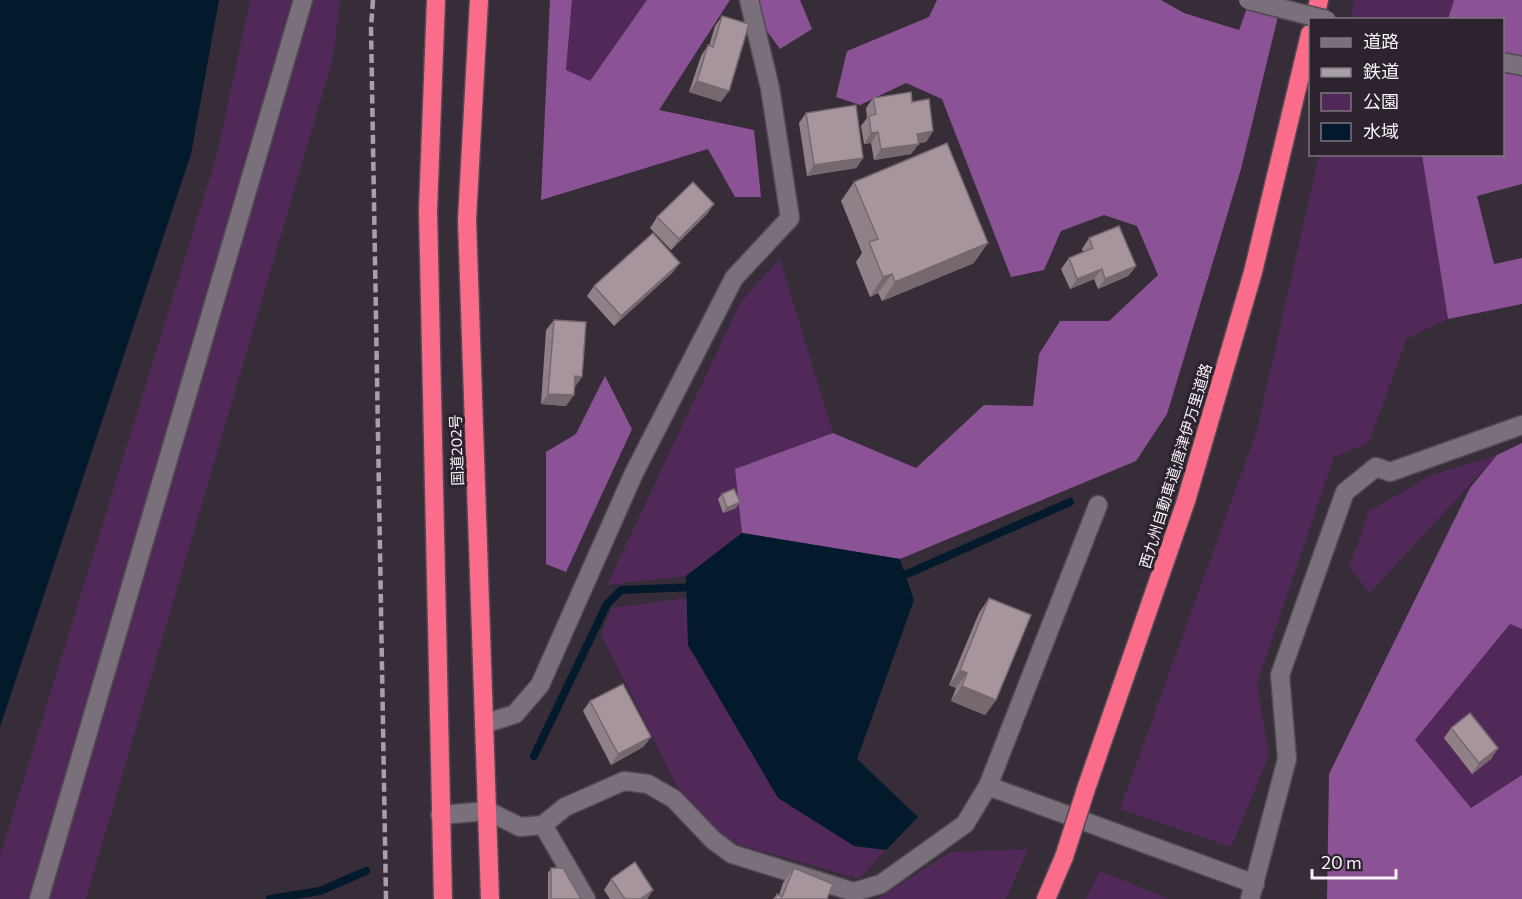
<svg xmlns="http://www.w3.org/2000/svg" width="1522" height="899" font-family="Commissioner,'Noto Sans JP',sans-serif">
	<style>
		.green { fill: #512959 }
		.forest { fill: #8b5295 }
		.water { fill: #03192c }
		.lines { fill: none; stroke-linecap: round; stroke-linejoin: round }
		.stream { stroke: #03192c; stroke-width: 8 }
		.minor-casing { stroke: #524a53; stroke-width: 21 }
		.highway-casing { stroke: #524a53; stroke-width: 21 }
		.minor { stroke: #7a707c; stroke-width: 18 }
		.highway { stroke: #fb6c8a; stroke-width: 18 }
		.rail { stroke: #a7a0a9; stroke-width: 4.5; stroke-dasharray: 9 4.5; stroke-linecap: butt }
		.minor-bridge-casing { stroke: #524a53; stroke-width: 21; stroke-linecap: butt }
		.highway-bridge-casing { stroke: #524a53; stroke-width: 21; stroke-linecap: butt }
		.minor-bridge { stroke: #7a707c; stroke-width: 18 }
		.highway-bridge { stroke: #fb6c8a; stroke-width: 18 }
		.wall { fill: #908087 }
		.shaded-wall { fill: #75686e }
		.building { fill: #a7959d; stroke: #75686e; stroke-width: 1.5 }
		.labels { text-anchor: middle; stroke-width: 6; stroke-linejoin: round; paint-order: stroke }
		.street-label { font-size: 15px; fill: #f7f1f8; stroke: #2c232e }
	</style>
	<rect width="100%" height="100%" fill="#362d38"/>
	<g class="green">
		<path d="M250 0H340L333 58 86 899H0V856L217 154Z"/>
		<path d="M572 0H647L590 81 566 71Z"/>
		<path d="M1354 0H1454L1448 19 1350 20Z"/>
		<path d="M1319 155H1422L1448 319 1407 338 1369 443 1334 457 1257 684 1269 756 1231 847 1120 809 1256 433Z"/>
		<path d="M780 259 833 433 735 469 742 533 686 576 607 585 741 301Z"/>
		<path d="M1497 455 1370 593 1349 567 1369 511 1432 475Z"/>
		<path d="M687 598 688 645 854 846 886 850 859 879 727 841 677 786 601 634 612 608Z"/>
		<path d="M1510 624 1522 629V775L1471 808 1415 740Z"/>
		<path d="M1028 849 1006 899H877L951 852Z"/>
		<path d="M1100 871 1170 899H1086Z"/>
	</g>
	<g class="forest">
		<path d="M550 0H572L566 70 590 81 647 0H730L659 110 754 130 761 197H735L708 149 541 200Z"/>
		<path d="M744 0H800L812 29 780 49Z"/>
		<path d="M937 0H1161L1184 13 1239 30 1250 0H1282L1241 169 1167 414 1136 461 900 559 742 533 735 469 833 433 916 468 984 405 1033 406 1039 354 1060 321H1109L1158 275 1137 226 1104 215 1061 231 1044 270 1011 277 942 99 906 83 860 105 836 97 847 51 929 17Z"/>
		<path d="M1454 0H1522V184L1477 196 1494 264 1522 258V304L1448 319 1422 155 1502 154V20L1448 19Z"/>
		<path d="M605 376 632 429 566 572 546 564V452L576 434Z"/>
		<path d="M1522 443V629L1510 624 1415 740 1471 808 1522 775V899H1327L1329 774 1470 488 1497 455Z"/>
	</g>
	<g class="water">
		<path d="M0 0H219L191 154 0 727Z"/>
		<path d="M742 533 900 559 914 600 857 759 918 817 886 850 854 846 778 798 688 645 686 576Z"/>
	</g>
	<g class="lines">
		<g class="stream">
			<path d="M898 578 1070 502"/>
			<path d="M534 756 607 604 621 590 696 587"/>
			<path d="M270 899 320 891 366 871"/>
		</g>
		<defs>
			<g id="minor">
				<path d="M1502 62 1522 66"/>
				<path d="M484 724 515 714 540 685 634 473 734 278 790 218 770 88 749 0"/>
				<path d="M988 786 1255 884"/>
				<path d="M440 815 488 811 520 827 543 825 565 807 624 781 648 784 674 799 713 840 732 854 854 892 881 884 965 824 988 786 1098 505"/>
				<path d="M543 825 586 899"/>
				<path d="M39 899 303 0"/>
				<path d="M1250 899 1287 759 1280 675 1345 492 1376 467 1390 472 1522 425"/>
			</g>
			<g id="highway">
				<path d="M436 0 428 210 443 899"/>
				<path d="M479 0 467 220 490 899"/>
				<path d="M1314 20 1319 0"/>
				<path d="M1087 786 1186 501 1253 272 1310 34"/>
				<path d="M1046 899 1064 857"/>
			</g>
		</defs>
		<use href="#minor" class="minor-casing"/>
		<use href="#highway" class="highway-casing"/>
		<use href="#minor" class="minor"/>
		<use href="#highway" class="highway"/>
		<path class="rail" d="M373 0 371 28 386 899"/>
		<defs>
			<path id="minor-bridge" d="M1248 0 1327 20"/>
			<path id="highway-bridge" d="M1064 857 1087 786"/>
		</defs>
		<use href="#minor-bridge" class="minor-bridge-casing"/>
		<use href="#highway-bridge" class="highway-bridge-casing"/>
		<use href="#minor-bridge" class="minor-bridge"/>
		<use href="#highway-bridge" class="highway-bridge"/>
	</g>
	<g class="wall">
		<path d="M722 16 721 102 689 92 701 56 708 45 709 46 715 26Z"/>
		<path d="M873 98 912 102 933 131 926 142 919 143 911 154 874 160 871 143 864 144 861 126 867 118 866 108Z"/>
		<path d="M806 113 863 158 856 168 807 176 799 123Z"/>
		<path d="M854 182 974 263 882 301 878 293 870 297 856 262 862 253 841 201Z"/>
		<path d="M714 204 707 214 671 250 650 228 657 217Z"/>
		<path d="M1089 238 1136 266 1128 276 1098 289 1094 279 1070 289 1061 269 1069 258 1083 252 1082 249Z"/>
		<path d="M680 263 672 273 614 326 587 296 594 286Z"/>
		<path d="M554 320 575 387H574L566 406 541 404 546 330Z"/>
		<path d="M722 494 736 508 723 513 718 499Z"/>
		<path d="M989 598 996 700 985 715 951 701 956 688 949 685 979 613Z"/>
		<path d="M590 701 651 737 643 747 611 765 583 711Z"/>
		<path d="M1451 728 1498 748 1491 759 1472 774 1444 738Z"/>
		<path d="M551 868 581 899H548V873Z"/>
		<path d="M794 868 827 899H773L777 894 779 895 783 883Z"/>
		<path d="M611 879 653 890 647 899H610L604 890Z"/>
	</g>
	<g class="shaded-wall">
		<path d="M697 81 729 91 721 102 689 92Z"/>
		<path d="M933 131 926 142 910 144 917 134Z"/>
		<path d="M878 132 871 143 864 144 871 133Z"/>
		<path d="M919 144 911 154 874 160 881 149Z"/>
		<path d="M863 158 856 168 807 176 814 165Z"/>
		<path d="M714 204 707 214 671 250 679 239Z"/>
		<path d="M988 243 974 263 882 301 895 282Z"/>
		<path d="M680 263 672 273 614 326 621 316Z"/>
		<path d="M1136 266 1128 276 1098 289 1105 279Z"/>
		<path d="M1102 269 1094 279 1070 289 1077 279Z"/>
		<path d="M892 274 878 293 870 297 883 277Z"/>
		<path d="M575 376 582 377 575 387H567Z"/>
		<path d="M548 394 574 395 566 406 541 404Z"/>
		<path d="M740 502 736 508 723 513 727 508Z"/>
		<path d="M960 670 967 673 956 688 949 685Z"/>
		<path d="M962 686 996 700 985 715 951 701Z"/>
		<path d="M651 737 643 747 611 765 618 754Z"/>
		<path d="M1498 748 1491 759 1472 774 1479 763Z"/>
		<path d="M653 890 647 899H640Z"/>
	</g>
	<g class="building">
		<path d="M722 16 749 24 729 91 697 81 708 45 713 47Z"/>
		<path d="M911 92 912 102 929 99 933 131 917 134 919 144 881 149 878 132 871 133 869 116 876 114 873 98Z"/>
		<path d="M856 105 863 158 814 165 806 113Z"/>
		<path d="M947 143 988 243 895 282 892 274 883 277 869 242 878 239 854 182Z"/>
		<path d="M693 182 714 204 679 239 657 217Z"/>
		<path d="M1119 226 1136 266 1105 279 1102 269 1077 279 1069 258 1093 248 1089 238Z"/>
		<path d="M653 233 680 263 621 316 594 286Z"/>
		<path d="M554 320 586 322 582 377 575 376 574 395 548 394Z"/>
		<path d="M734 489 740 502 727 508 722 494Z"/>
		<path d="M989 598 1031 615 996 700 962 686 967 673 960 670Z"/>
		<path d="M623 684 651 737 618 754 590 701Z"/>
		<path d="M1470 713 1498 748 1479 763 1451 728Z"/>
		<path d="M635 862 653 890 640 899H625L611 879Z"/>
		<path d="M551 868H563L581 899H551Z"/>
		<path d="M794 868 833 884 827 899H775L777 894 782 897Z"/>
	</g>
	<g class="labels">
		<g class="street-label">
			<text transform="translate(457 450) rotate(-92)" y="5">国道202号</text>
			<text transform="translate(1176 466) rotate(-73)" y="5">西九州自動車道;唐津伊万里道路</text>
		</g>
	</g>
	<rect x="1309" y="18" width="195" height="138" fill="#2c232e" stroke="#7d757f" stroke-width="1.5"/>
	<rect x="1321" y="38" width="30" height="9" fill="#7a707c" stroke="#7d757f" stroke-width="1.5"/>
	<text x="1363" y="48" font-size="18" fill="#f7f1f8">道路</text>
	<rect x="1321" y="68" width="30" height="9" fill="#a7a0a9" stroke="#7d757f" stroke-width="1.5"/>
	<text x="1363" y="78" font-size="18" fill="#f7f1f8">鉄道</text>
	<rect x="1321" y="93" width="30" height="18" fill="#512959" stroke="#7d757f" stroke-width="1.5"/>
	<text x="1363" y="108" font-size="18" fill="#f7f1f8">公園</text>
	<rect x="1321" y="123" width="30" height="18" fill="#03192c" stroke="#7d757f" stroke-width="1.5"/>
	<text x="1363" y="138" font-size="18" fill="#f7f1f8">水域</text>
	<path d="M1312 869v9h84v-9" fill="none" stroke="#f7f1f8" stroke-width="3"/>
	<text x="1321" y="869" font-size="18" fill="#f7f1f8" stroke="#2c232e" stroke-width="4.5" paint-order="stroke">20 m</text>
</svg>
